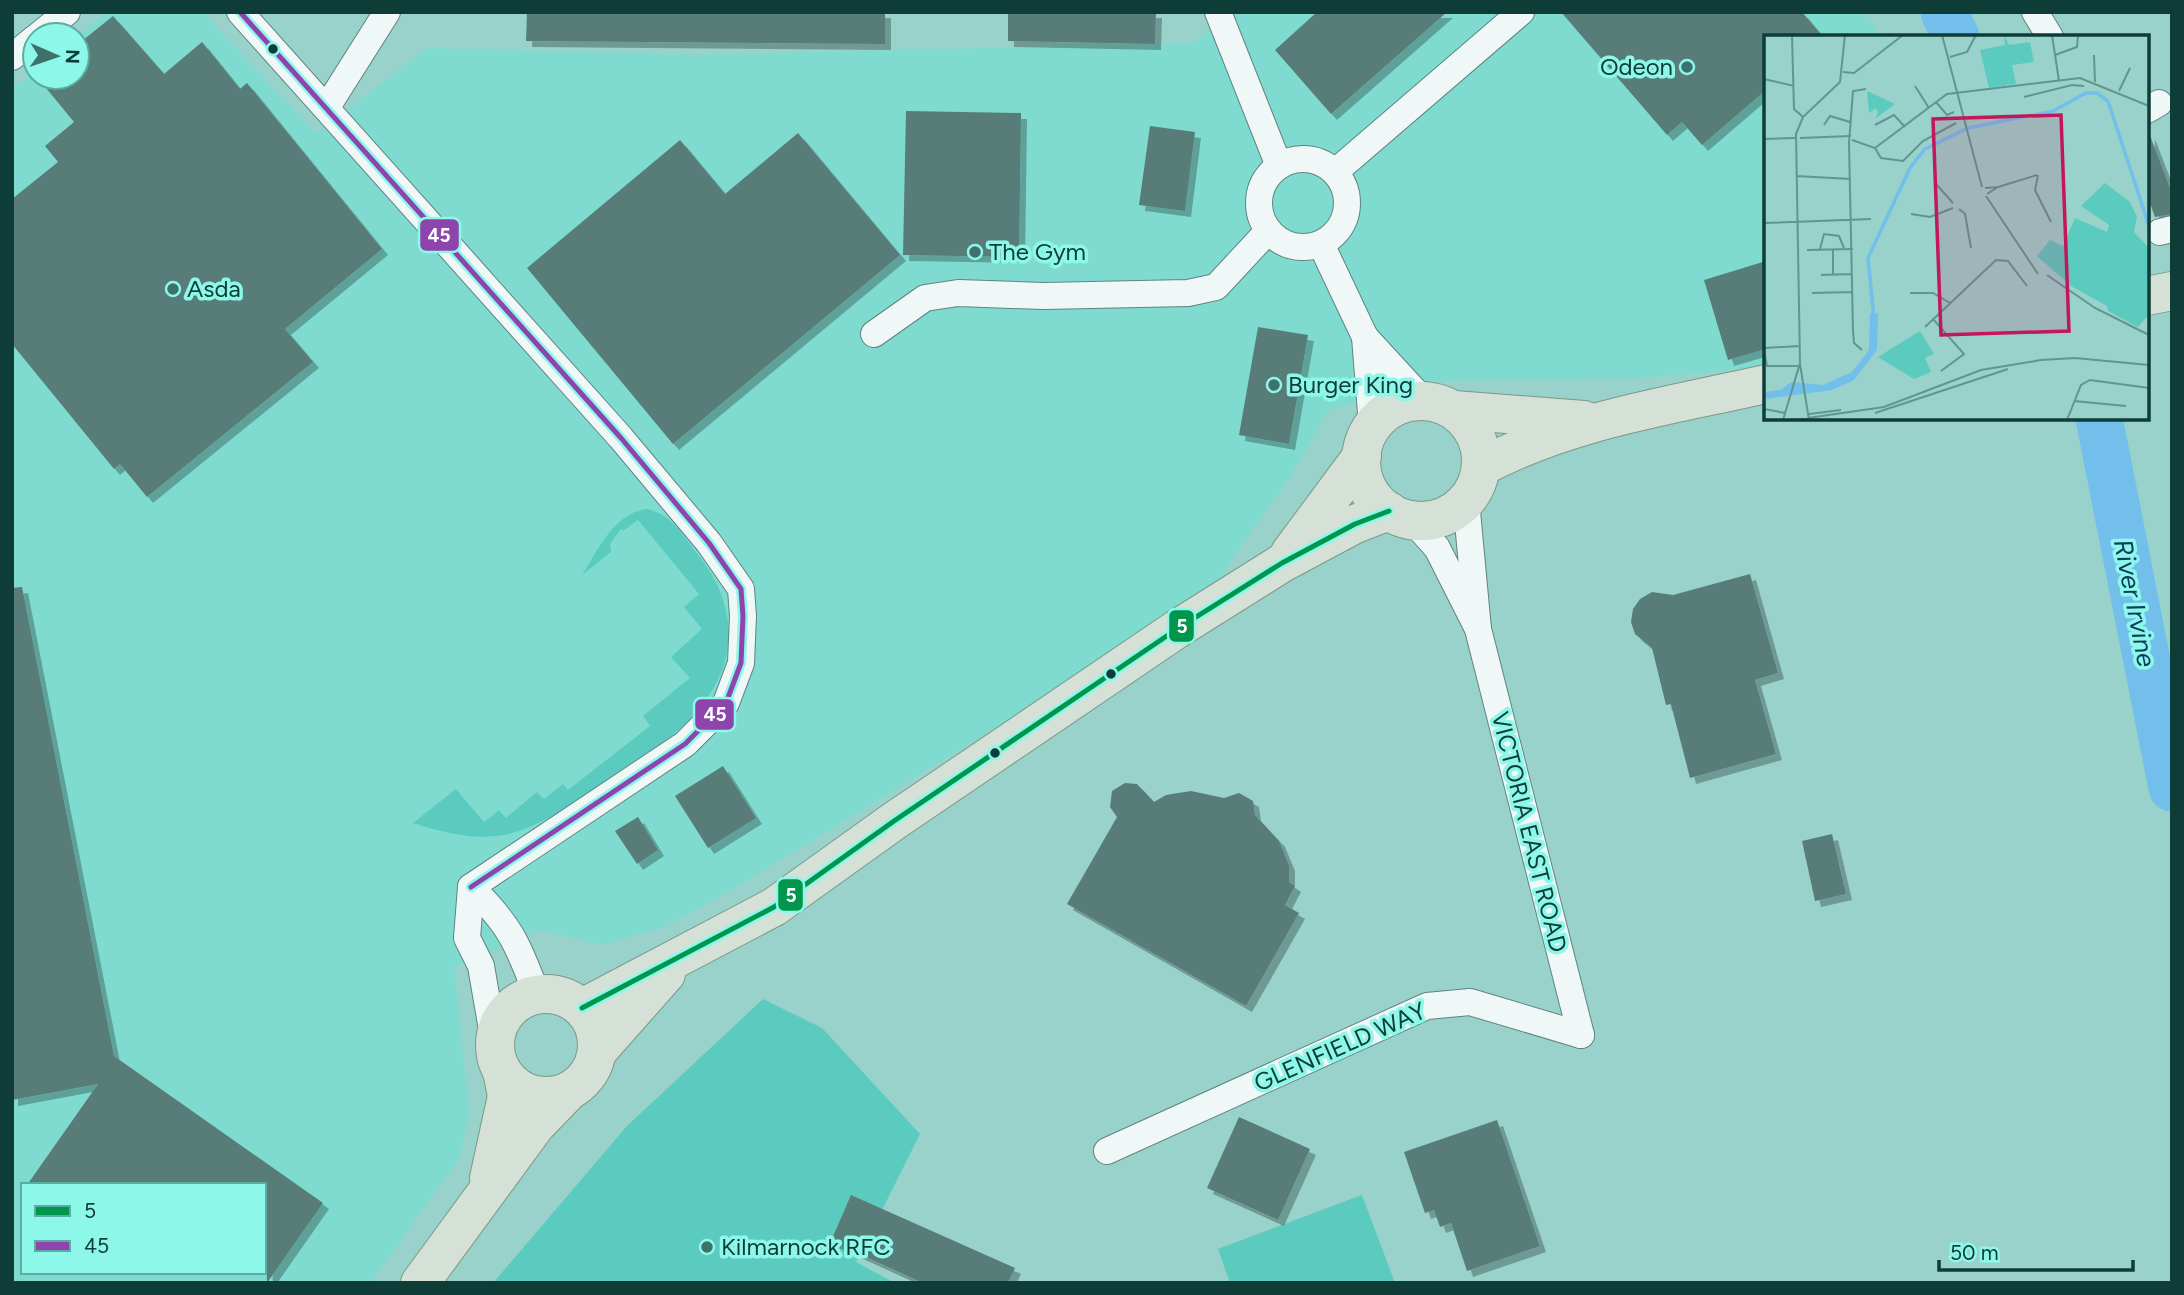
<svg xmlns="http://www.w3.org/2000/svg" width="2184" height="1295" font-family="Figtree,sans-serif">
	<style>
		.built { fill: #7fdbd0; fill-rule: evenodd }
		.green { fill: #5bcbbf }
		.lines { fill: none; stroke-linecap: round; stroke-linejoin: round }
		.river { stroke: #73bfec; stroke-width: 47 }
		.building { fill: #587d79; filter: url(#shadow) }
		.minor-casing { stroke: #5f8480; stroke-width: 28 }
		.primary-casing { stroke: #799a87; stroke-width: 40 }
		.minor { stroke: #f0f8f7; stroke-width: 26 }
		.primary { stroke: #d5e0d6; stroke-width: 38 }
		.bus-1-casing { stroke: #8df7e9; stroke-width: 10 }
		.bus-2-casing { stroke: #8df7e9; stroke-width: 10 }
		.bus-1 { stroke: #02964d; stroke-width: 5 }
		.bus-2 { stroke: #8e44ad; stroke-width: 5 }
		.bus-dot { fill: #0e3d38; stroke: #8df7e9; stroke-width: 2.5 }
		.poi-dot { fill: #3e716b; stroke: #8df7e9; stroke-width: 2.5 }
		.labels { text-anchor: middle; stroke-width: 7; stroke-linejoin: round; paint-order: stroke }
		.poi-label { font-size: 24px; fill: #0e3d38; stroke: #8df7e9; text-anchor: start }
		.street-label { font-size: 24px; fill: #0e3d38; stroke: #8df7e9 }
		.water-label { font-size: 26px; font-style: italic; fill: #0b3b5b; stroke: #8df7e9 }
		.inset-river { fill: none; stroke: #73bfec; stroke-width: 3.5 }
		.inset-road { fill: none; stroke: #619690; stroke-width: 2 }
		.view { fill: #c2185b; fill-opacity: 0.15; stroke: #c2185b; stroke-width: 3.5 }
		.inset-edge { fill: none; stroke: #0e3d38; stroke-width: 3.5 }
		.line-badge { stroke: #8df7e9; stroke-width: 2.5 }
		.badge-label { font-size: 19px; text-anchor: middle; font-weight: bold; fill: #fff }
	</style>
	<defs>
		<filter id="shadow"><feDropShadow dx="6" dy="6" stdDeviation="0" flood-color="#0004"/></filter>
	</defs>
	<rect width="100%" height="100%" fill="#98d2ca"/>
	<path class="built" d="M107 12H203L316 134 427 48 694 55 1194 43 1227 12H1864L1881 37H1766V367L1641 378 1431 381 1327 411 1296 468 1205 598 745 882 665 927 601 945 541 930 454 967 469 1109 460 1158 370 1283H12V89L35 71V77H77V37ZM23 1185H264V1272H23Z"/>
	<g class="green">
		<path d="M645 509C670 512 681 533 696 552 742 609 740 669 687 722 668 741 640 756 618 772 586 795 551 822 512 833 478 842 446 833 413 823L456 789 484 822 499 810 506 818 537 792 544 799 563 784 568 790 650 726 643 716 690 678 671 657 702 629 684 607 699 594 638 520 623 531 621 529 610 544 611 552 582 575C598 550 613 515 645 509Z"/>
		<path d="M763 999 822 1028 920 1134 856 1262 895 1283H493L627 1126Z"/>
		<path d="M1362 1195 1395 1283H1230L1218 1249Z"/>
	</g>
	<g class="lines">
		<g class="river">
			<path d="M1944 12 1956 37"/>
			<path d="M2099 418 2172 788"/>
		</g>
	</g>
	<g class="building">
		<path d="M527 12H885V44L526 41Z"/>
		<path d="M1008 12H1156L1155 44 1008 41Z"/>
		<path d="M1317 12H1447L1331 114 1275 50Z"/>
		<path d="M1561 12H1802L1823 37H1766V90L1702 145 1682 122 1667 135Z"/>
		<path d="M113 16 164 74 202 42 240 89 247 83 382 249 285 329 313 362 147 497 120 464 114 469 12 344V199L58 162 45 146 74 122 37 77H77V45Z"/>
		<path d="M906 111 1021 113 1019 257 903 255Z"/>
		<path d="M1150 126 1195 132 1185 211 1139 205Z"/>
		<path d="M798 133 900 255 673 444 527 268 680 140 725 194Z"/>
		<path d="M2149 133 2172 193V214L2155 217 2147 195Z"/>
		<path d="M1766 261V349L1728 360 1704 280Z"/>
		<path d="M1258 327 1308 335 1289 444 1239 435Z"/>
		<path d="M1750 574 1778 673 1755 680 1776 754 1690 778 1671 704 1666 705 1652 648 1635 634 1631 622 1633 609 1640 599 1652 592 1673 595Z"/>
		<path d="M22 587 114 1056 323 1203 267 1283 264 1185H27L98 1084 12 1100V588Z"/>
		<path d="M723 766 756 818 708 848 675 796Z"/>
		<path d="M1125 783 1137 784 1154 802 1166 795 1191 791 1224 798 1239 793 1253 801 1255 815 1279 841 1289 865V882L1295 886 1285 905 1299 913 1246 1006 1067 904 1117 817 1110 807 1112 791Z"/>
		<path d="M638 817 658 850 637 864 615 831Z"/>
		<path d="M1832 834 1846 894 1815 901 1802 841Z"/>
		<path d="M1239 1117 1310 1149 1278 1220 1207 1188Z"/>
		<path d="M1497 1120 1540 1246 1467 1271 1451 1223 1440 1227 1434 1210 1425 1213 1404 1152Z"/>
		<path d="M851 1195 1015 1268 1008 1283H923L831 1241Z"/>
	</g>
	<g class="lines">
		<defs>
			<g id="minor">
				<path d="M240 12 621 438 709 543 741 589 743 616 741 663 726 703 685 744 471 887"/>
				<path d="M1218 12 1279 166"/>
				<path d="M2035 12 2050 37"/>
				<path d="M39 35 67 12"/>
				<path d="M12 57 35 38"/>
				<path d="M327 107 387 12"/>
				<path d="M2147 110 2159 103"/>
				<circle cx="1303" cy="203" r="44"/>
				<path d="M1335 172 1521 12"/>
				<path d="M2160 232 2172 229"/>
				<path d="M1321 244 1365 337 1424 401"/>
				<path d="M874 334 925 298 958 293 1043 296 1188 293 1216 287 1268 231"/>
				<path d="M1365 337 1372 426"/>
				<path d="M1412 520 1437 548 1478 629 1466 501"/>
				<path d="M1478 629 1581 1035"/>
				<path d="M471 887 467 938 481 966 495 1047"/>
				<path d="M471 887C510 925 518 944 537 995"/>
				<path d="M1107 1151 1427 1006 1470 1002 1581 1035"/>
			</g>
			<g id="primary">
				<path d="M2147 296 2172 291"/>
				<circle cx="1421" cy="461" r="60"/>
				<path d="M1454 410 1584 420"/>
				<path d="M1481 467C1570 420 1668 406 1766 384"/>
				<path d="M1290 553 1362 456"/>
				<circle cx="546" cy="1045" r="51"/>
				<path d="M582 1008 774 907 894 821 1177 629 1282 563 1355 524 1389 511"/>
				<path d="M597 1052 666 974"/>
				<path d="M489 1178 507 1096 502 1071"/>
				<path d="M420 1283 536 1125 569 1091"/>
			</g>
		</defs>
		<use href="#minor" class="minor-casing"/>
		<use href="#primary" class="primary-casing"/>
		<use href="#minor" class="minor"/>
		<use href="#primary" class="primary"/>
		<defs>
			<path id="bus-1" d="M582 1008 774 907 894 821 1177 629 1282 563 1355 524 1389 511"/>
			<path id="bus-2" d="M240 12 621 438 709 543 741 589 743 616 741 663 726 703 685 744 471 887"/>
		</defs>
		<use href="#bus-1" class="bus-1-casing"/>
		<use href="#bus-2" class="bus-2-casing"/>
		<use href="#bus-1" class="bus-1"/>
		<use href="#bus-2" class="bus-2"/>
	</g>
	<g class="bus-dot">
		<circle cx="273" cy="49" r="6"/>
		<circle cx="1111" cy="674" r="6"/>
		<circle cx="995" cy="753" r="6"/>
	</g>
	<g class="poi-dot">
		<circle cx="1687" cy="67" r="7"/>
		<circle cx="975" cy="252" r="7"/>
		<circle cx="173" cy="289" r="7"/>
		<circle cx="1274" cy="385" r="7"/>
		<circle cx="707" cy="1247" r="7"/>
	</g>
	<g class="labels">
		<g class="poi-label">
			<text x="1673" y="75" text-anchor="end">Odeon</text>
			<text x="989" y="260">The Gym</text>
			<text x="187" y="297">Asda</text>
			<text x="1288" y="393">Burger King</text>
			<text x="721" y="1255">Kilmarnock RFC</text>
		</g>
		<g class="street-label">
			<text transform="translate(1529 832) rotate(76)" y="8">VICTORIA EAST ROAD</text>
			<text transform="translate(1340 1047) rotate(-24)" y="8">GLENFIELD WAY</text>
		</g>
		<g class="water-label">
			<text transform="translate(2135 603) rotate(79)" y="9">River Irvine</text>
		</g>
	</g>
	<g transform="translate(1764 35)">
		<rect width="385" height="385" fill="#98d2ca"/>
		<path d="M240 0 245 10 266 7 270 27 248 30 252 49 225 53 216 15 241 10ZM103 56 131 69 111 84 114 78 112 73 105 78ZM341 148 366 167 373 182 370 197 385 213V279L374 292 344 276 343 271 307 251 273 221 286 205 299 211 311 183 343 197 345 190 317 171ZM156 296 170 319 161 323 167 337 150 344 114 322Z" fill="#5bcbbf"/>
		<path d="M106 278 114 279 113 315 90 345 68 355 0 364V357L17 355 27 347 59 350 88 337 105 315Z" fill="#73bfec"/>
		<path class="inset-river" d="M110 284 104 223 146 133 161 114 204 93 289 76 322 58H333L344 66 385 191"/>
		<path class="inset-road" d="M28 0 30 74 39 82M178 0 218 152M288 0 295 46M291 20 313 12 314 0M330 20 331 47M186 22 203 17 212 0M79 37 90 38 139 0M0 44 30 51M151 51 165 73M355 56 366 33M260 62 308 50 320 51M172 67 183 80 190 77M60 90 66 81 86 87M111 90 130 80 141 92M36 103 87 101M0 104 31 103M88 105 111 113 117 123 139 126 159 106 192 88M111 113 183 59 316 43 385 71M274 140 271 155 287 187M32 141 87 144M172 149 189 168M234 152 273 140M221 153 234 152 223 159M222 161 274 239M195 174 201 179 207 213M147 179 166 182 189 173M0 188 107 184M56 214 60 199 75 201 80 213M69 214V239M43 215 89 214M57 240 87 239M283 240 331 273 385 300M48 258 88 257M146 258H169L186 268M169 284 200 319 177 336M161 292 232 225 244 226 263 251M0 313 36 311M98 315 90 308 89 296 85 108 89 56 102 54M0 316 3 331H35M36 329 45 385M310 366 362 371M0 374 21 378M111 378 244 334M45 379 77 375M19 385 36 328 32 99 39 82 76 47 81 0M30 385 120 372 217 335 277 325 311 323 385 330M303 385 317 350 326 345 385 353"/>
		<path class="view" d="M297 80 305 296 177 300 169 84Z"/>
		<rect width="385" height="385" class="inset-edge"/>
	</g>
	<g class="line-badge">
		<rect x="419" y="218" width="41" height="34" rx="7" fill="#8e44ad"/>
		<rect x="1168" y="609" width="27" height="34" rx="7" fill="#02964d"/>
		<rect x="694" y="698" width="41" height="33" rx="7" fill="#8e44ad"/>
		<rect x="777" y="878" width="27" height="34" rx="7" fill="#02964d"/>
	</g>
	<g class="badge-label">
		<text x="439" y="242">45</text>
		<text x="1182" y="633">5</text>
		<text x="715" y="721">45</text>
		<text x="791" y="902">5</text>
	</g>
	<rect width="2184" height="1295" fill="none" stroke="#0e3d38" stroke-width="28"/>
	<rect x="21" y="1183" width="245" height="91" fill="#8df7e9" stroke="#5aada2" stroke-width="2"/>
	<rect x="35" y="1206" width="35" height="10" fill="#02964d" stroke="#5aada2" stroke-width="2"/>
	<text x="84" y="1218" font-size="21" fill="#0e3d38">5</text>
	<rect x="35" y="1241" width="35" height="10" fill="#8e44ad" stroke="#5aada2" stroke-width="2"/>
	<text x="84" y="1253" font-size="21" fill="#0e3d38">45</text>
	<g transform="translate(56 56) rotate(92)"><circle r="33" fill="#8df7e9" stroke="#5aada2" stroke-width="2"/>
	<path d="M0-5L12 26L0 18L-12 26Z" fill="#3e716b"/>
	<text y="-10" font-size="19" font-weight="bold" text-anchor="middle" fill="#0e3d38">N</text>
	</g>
	<path d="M1939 1260v10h194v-10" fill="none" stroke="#0e3d38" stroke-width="3.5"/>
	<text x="1950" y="1260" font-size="21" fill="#0e3d38" stroke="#8df7e9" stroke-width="5" paint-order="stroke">50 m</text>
</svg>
